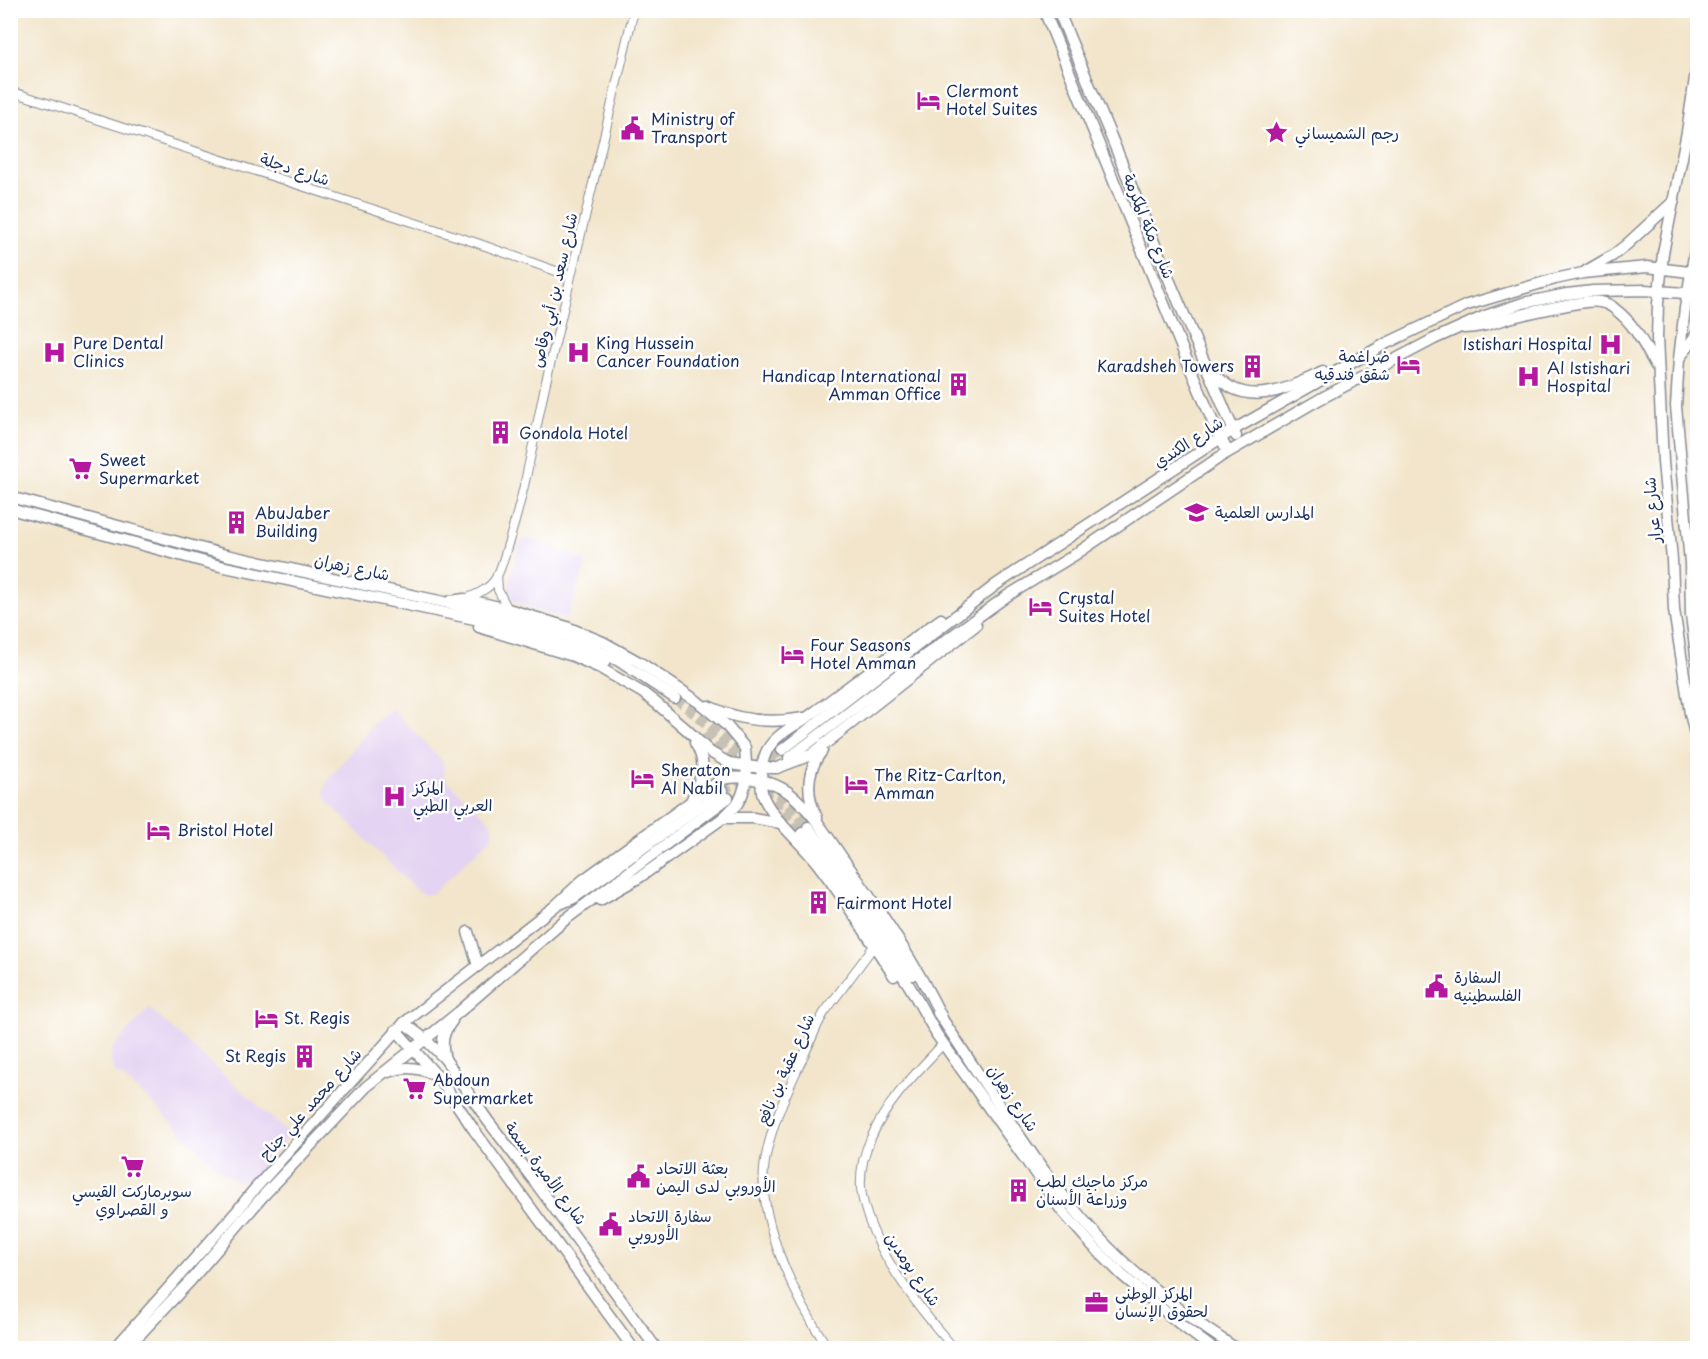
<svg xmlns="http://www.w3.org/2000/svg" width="1708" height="1359" font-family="'Playpen Sans','Playpen Sans Arabic',sans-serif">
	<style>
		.built { fill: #e4d3f2 }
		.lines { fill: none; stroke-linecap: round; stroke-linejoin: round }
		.major-tunnel { stroke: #c7c1b5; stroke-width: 10; stroke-dasharray: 10 5; stroke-linecap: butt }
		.minor-casing { stroke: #868a94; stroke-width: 10 }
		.major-casing { stroke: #868a94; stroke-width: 13 }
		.minor { stroke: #fff; stroke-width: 8 }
		.major { stroke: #fff; stroke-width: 10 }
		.labels { text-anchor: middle; stroke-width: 5; stroke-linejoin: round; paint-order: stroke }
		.poi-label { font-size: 16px; fill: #1b2f5e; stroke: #fff; text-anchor: start }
		.street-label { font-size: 16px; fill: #1b2f5e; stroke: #fff }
	</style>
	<rect width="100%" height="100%" fill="#fff"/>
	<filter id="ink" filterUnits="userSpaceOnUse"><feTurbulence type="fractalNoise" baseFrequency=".0167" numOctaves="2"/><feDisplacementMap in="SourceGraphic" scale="12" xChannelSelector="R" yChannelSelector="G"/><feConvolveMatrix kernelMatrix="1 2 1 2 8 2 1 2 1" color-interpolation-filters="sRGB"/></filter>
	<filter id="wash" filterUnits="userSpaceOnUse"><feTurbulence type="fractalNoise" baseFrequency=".008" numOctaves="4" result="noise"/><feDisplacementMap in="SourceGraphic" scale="24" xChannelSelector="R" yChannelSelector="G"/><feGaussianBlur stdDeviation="1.35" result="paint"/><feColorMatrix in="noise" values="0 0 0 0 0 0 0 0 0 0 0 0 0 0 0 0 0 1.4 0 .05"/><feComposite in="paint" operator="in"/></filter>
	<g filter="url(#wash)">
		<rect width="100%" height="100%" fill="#f2e5cb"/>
		<g class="built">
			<path d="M528 538 587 561 567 619 523 606 514 601 509 591V584L520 542Z"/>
			<path d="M392 709 443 762 444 778 490 821 494 832 489 840 432 894 425 895 418 892 328 802 324 791 328 780 375 721Z"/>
			<path d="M149 1008 290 1134 254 1177 238 1182 223 1173 145 1096 114 1071 111 1060 112 1049Z"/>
		</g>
	</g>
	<g filter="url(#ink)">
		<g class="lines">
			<g class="major-tunnel">
				<path d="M675 698 721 736 750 765"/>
				<path d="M706 732 742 768"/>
				<path d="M757 767 782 750"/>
				<path d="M768 783 808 827"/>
				<path d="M722 791 744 776"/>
				<path d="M762 791 802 833"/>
			</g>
			<defs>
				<g id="minor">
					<path d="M10 91 477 243 570 276"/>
					<path d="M497 575 498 590 508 609"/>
					<path d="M465 599C478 594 491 588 497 576 503 565 505 552 509 541 525 491 534 438 545 386 574 261 605 136 634 10"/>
					<path d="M943 1044C916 1073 887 1101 871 1138 864 1153 860 1171 861 1188 867 1243 918 1308 954 1348"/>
					<path d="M828 1348C797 1301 755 1219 765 1161 773 1113 799 1069 818 1024L824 1013 874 946"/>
				</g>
				<g id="major">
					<path d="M1044 10 1186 358 1215 427 1228 452"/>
					<path d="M1058 10 1117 151 1171 284 1236 436"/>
					<path d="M1698 58 1687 132 1663 253 1658 304 1657 338 1663 462 1672 560 1674 610 1690 713 1698 747"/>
					<path d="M1698 233 1685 308 1679 359 1676 406 1690 563 1691 615 1698 671"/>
					<path d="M1586 271 1612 256 1626 245 1674 201"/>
					<path d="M1464 328C1481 328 1493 323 1509 318 1530 312 1551 308 1572 304 1581 303 1591 300 1600 302 1606 303 1612 306 1616 310 1635 324 1645 347 1656 366"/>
					<path d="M1681 356 1698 332"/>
					<path d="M1208 371C1216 376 1223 383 1232 388 1262 403 1295 385 1323 372"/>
					<path d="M10 497 226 555 444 602 531 625 567 636 593 648 619 661 675 698"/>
					<path d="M10 509 220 566 484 621 528 633 587 653 605 662"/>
					<path d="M451 601 464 599 508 609 567 627 603 642 639 662 697 701 726 725 745 748 747 779 742 795 737 804 723 818 640 877 600 900"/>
					<path d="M479 627 573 656 600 668 643 693 656 703 686 729 710 752 727 762 736 765 763 768H777L811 755 976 625"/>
					<path d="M708 706C739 721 770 724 804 718"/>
					<path d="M782 750 997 584 1233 430 1387 343 1467 305 1555 279 1583 273 1647 267 1698 273"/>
					<path d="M789 758 899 674 1007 596 1073 556 1220 457 1320 399 1434 339 1485 316 1523 303 1567 294 1593 291 1645 290 1698 294"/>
					<path d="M690 804C699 781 710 766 695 743"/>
					<path d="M723 818H753L781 823"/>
					<path d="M817 818C806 795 806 771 822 751"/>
					<path d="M808 827 834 860 912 975"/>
					<path d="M802 833 834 872 910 987 937 1035 1062 1211 1092 1245 1122 1275 1180 1324 1212 1348"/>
					<path d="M560 904 574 898 722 791"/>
					<path d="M468 932 478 966"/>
					<path d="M894 976C869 938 845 899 817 863 802 843 772 819 763 796 760 786 761 765 765 755 772 735 796 726 812 714 855 682 897 650 941 619"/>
					<path d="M938 1013C996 1098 1053 1199 1130 1268 1162 1297 1198 1324 1235 1348"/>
					<path d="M404 1023 425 1039 445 1059 488 1121 535 1182 656 1348"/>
					<path d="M396 1030 439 1078 474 1130 633 1348"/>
					<path d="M445 1059C441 1044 442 1033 452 1021"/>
					<path d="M389 1072C405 1065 419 1067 434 1075"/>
					<path d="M115 1348 237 1211 252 1192 404 1023 554 907 583 880 722 779C744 775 770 780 788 792 812 810 829 839 846 863 882 914 915 962 942 1018"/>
					<path d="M127 1348 191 1280 263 1196 366 1087 459 1012 566 919 728 798"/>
				</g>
			</defs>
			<use href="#minor" class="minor-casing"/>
			<use href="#major" class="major-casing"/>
			<use href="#minor" class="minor"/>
			<use href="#major" class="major"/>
		</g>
	</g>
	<defs>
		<symbol id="hotel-bare" viewBox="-9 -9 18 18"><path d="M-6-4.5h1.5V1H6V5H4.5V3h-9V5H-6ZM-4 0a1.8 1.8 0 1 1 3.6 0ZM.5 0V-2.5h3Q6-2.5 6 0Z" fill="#b5179e" stroke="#fff" stroke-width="2.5" paint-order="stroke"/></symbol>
		<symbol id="civic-bare" viewBox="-9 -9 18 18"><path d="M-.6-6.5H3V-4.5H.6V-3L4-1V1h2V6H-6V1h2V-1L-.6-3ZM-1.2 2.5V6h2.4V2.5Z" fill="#b5179e" stroke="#fff" stroke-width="2.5" paint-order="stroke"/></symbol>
		<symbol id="sight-bare" viewBox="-9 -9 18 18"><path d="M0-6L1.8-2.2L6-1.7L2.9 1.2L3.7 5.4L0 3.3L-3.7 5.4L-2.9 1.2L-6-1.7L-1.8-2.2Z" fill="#b5179e" stroke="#fff" stroke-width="2.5" paint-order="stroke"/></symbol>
		<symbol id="hospital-bare" viewBox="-9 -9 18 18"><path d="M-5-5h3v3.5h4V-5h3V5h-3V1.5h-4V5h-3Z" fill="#b5179e" stroke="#fff" stroke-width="2.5" paint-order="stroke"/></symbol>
		<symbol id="building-bare" viewBox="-9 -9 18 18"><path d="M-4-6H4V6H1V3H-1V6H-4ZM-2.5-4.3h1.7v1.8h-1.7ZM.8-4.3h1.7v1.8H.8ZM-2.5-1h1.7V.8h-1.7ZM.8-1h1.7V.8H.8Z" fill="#b5179e" stroke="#fff" stroke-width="2.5" paint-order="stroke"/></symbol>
		<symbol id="supermarket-bare" viewBox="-9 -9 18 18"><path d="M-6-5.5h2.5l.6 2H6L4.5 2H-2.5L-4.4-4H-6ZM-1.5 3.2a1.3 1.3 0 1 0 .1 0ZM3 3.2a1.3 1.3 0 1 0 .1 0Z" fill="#b5179e" stroke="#fff" stroke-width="2.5" paint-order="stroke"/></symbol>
		<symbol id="school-bare" viewBox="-9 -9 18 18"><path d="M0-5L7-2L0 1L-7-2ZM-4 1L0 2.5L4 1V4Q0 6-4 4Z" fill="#b5179e" stroke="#fff" stroke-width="2.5" paint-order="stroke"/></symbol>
		<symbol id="office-bare" viewBox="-9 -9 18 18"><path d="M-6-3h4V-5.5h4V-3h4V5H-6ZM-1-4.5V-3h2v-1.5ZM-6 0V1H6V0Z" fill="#b5179e" stroke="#fff" stroke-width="2.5" paint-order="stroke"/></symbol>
	</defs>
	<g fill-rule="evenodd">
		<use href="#hotel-bare" x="912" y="84" width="33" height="33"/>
		<use href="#civic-bare" x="616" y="112" width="33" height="33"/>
		<use href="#sight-bare" x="1260" y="116" width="33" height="33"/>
		<use href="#hospital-bare" x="1594" y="328" width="33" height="33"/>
		<use href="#hospital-bare" x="38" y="336" width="33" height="33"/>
		<use href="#hospital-bare" x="562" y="336" width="33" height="33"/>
		<use href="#hotel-bare" x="1392" y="348" width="33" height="33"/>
		<use href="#building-bare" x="1236" y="350" width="33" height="33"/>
		<use href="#hospital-bare" x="1512" y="360" width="33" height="33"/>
		<use href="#building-bare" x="942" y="368" width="33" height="33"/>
		<use href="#building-bare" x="484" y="416" width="33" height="33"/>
		<use href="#supermarket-bare" x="64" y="452" width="33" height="33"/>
		<use href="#school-bare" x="1180" y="496" width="33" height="33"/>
		<use href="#building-bare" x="220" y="506" width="33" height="33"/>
		<use href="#hotel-bare" x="1024" y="590" width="33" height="33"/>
		<use href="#hotel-bare" x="776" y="638" width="33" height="33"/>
		<use href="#hotel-bare" x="626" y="762" width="33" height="33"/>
		<use href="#hotel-bare" x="840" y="768" width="33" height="33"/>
		<use href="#hospital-bare" x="378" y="780" width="33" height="33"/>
		<use href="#hotel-bare" x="142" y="814" width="33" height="33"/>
		<use href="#building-bare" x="802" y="886" width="33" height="33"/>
		<use href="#civic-bare" x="1420" y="970" width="33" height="33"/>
		<use href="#hotel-bare" x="250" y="1002" width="33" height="33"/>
		<use href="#building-bare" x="288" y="1040" width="33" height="33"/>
		<use href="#supermarket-bare" x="398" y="1072" width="33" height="33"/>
		<use href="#supermarket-bare" x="116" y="1150" width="33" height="33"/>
		<use href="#civic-bare" x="622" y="1160" width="33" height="33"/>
		<use href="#building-bare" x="1002" y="1174" width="33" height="33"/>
		<use href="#civic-bare" x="594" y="1208" width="33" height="33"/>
		<use href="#office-bare" x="1080" y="1286" width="33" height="33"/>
	</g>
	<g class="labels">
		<g class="poi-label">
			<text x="946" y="97">Clermont<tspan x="946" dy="18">Hotel Suites</tspan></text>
			<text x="651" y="125">Ministry of<tspan x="651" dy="18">Transport</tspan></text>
			<text x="1295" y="139">رجم الشميساني</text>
			<text x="73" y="349">Pure Dental<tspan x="73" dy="18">Clinics</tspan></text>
			<text x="596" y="349">King Hussein<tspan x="596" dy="18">Cancer Foundation</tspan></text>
			<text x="1592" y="350" text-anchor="end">Istishari Hospital</text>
			<text x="1390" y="362" text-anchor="end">ضراغمة<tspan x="1390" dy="18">شقق فندقيه</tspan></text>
			<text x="1234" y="372" text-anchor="end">Karadsheh Towers</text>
			<text x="1547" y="374">Al Istishari<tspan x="1547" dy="18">Hospital</tspan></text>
			<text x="941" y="382" text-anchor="end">Handicap International<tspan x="941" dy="18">Amman Office</tspan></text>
			<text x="519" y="439">Gondola Hotel</text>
			<text x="99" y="466">Sweet<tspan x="99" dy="18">Supermarket</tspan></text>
			<text x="1215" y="518">المدارس العلمية</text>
			<text x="255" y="519">AbuJaber<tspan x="255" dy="18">Building</tspan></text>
			<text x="1058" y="604">Crystal<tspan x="1058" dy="18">Suites Hotel</tspan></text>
			<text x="810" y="651">Four Seasons<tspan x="810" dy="18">Hotel Amman</tspan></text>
			<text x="661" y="776">Sheraton<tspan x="661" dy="18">Al Nabil</tspan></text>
			<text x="874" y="781">The Ritz-Carlton,<tspan x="874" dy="18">Amman</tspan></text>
			<text x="413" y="793">المركز<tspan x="413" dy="18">العربي الطبي</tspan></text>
			<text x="177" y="836">Bristol Hotel</text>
			<text x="836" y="909">Fairmont Hotel</text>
			<text x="1454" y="983">السفارة<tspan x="1454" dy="18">الفلسطينيه</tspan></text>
			<text x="284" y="1024">St. Regis</text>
			<text x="286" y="1062" text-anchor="end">St Regis</text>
			<text x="433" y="1086">Abdoun<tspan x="433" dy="18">Supermarket</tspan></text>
			<text x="656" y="1174">بعثة الاتحاد<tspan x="656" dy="18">الأوروبي لدى اليمن</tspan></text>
			<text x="1036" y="1187">مركز ماجيك لطب<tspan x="1036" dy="18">وزراعة الأسنان</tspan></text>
			<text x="132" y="1197" text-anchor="middle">سوبرماركت القيسي<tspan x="132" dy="18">و القصراوي</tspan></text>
			<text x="628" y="1222">سفارة الاتحاد<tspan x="628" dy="18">الأوروبي</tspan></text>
			<text x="1115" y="1299">المركز الوطني<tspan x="1115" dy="18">لحقوق الإنسان</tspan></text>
		</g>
		<g class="street-label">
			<text transform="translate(295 169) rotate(18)" y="6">شارع دجلة</text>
			<text transform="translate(1149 226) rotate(68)" y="6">شارع مكة المكرمة</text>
			<text transform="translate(554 290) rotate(-77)" y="6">شارع سعد بن أبي وقاص</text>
			<text transform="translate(1188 442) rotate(-33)" y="6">شارع الكندي</text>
			<text transform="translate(1652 510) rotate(-95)" y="6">شارع عرار</text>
			<text transform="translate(352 567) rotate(12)" y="6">شارع زهران</text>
			<text transform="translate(785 1069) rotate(-66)" y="6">شارع عقبة بن نافع</text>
			<text transform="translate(1013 1098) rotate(56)" y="6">شارع زهران</text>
			<text transform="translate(310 1104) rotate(-48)" y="6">شارع محمد علي جناح</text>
			<text transform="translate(546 1173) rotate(53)" y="6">شارع الأميرة بسمة</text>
			<text transform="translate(913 1269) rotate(56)" y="6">شارع بومدين</text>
		</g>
	</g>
	<rect width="1708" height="1359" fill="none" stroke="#fff" stroke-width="36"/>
</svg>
